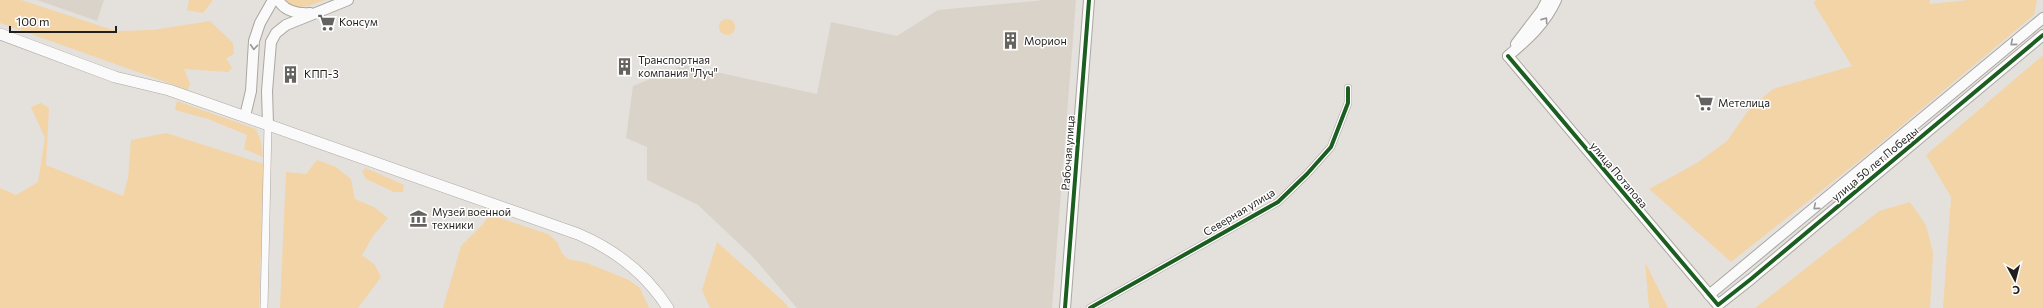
<svg xmlns="http://www.w3.org/2000/svg" width="2043" height="308" font-family="Commissioner,sans-serif">
	<style>
		.built { fill: #dad3c9 }
		.green { fill: #f2d4a7 }
		.lines { fill: none; stroke-linecap: round; stroke-linejoin: round }
		.street-casing { stroke: #aaa7a3; stroke-width: 8 }
		.secondary-casing { stroke: #aaa7a3; stroke-width: 12 }
		.primary-casing { stroke: #aaa7a3; stroke-width: 12 }
		.street { stroke: #fbfafa; stroke-width: 7 }
		.secondary { stroke: #fbfafa; stroke-width: 10 }
		.primary { stroke: #fbfafa; stroke-width: 11 }
		.cycleway-casing { stroke: #fff; stroke-width: 6 }
		.cycleway { stroke: #1b5e20; stroke-width: 4 }
		.oneway { stroke: #999796 }
		.labels { text-anchor: middle; stroke-width: 3; stroke-linejoin: round; paint-order: stroke }
		.poi-label { font-size: 11px; fill: #211f1c; stroke: #fff; text-anchor: start }
		.street-label { font-size: 11px; fill: #211f1c; stroke: #fff }
	</style>
	<rect width="100%" height="100%" fill="#e4e1dc"/>
	<g class="built">
		<path d="M37 0H104L97 21Z"/>
		<path d="M1044 0H1076L1052 308H797L752 256 698 205 647 180V147L626 138 633 86 684 65 817 94 831 22 897 36 938 10Z"/>
	</g>
	<g class="green">
		<path d="M0 0H21L116 31 153 30 210 21 233 43 234 54 226 58 232 68 228 72 184 69 190 83 188 90 0 23Z"/>
		<path d="M189 0H213L203 13 187 10Z"/>
		<path d="M284 0H325C311 5 296 13 284 0Z"/>
		<path d="M1817 0H1930V4L1968 0H2037L2034 15 1864 157 1731 262 1649 189 1697 163 1727 141 1750 108 1773 89 1852 66 1813 2Z"/>
		<circle cx="727" cy="27" r="8"/>
		<path d="M2043 55V308H1943L1951 197 1926 155Z"/>
		<path d="M177 101 256 129 261 142 263 157 244 149 247 135 208 119 175 110Z"/>
		<path d="M41 103 49 108 46 165 123 196 128 178 131 140 166 133 264 164 259 308H0V188L16 195 38 182 45 138 31 107Z"/>
		<path d="M317 160 336 167 351 179 355 199 374 207 388 218 373 236 362 255 375 265 381 277 358 308H280L286 172 306 174Z"/>
		<path d="M366 168 404 185 403 192H394L366 179 362 171Z"/>
		<path d="M1910 202 1926 225 1933 252 1930 308H1755L1879 211Z"/>
		<path d="M494 216 548 234 557 242 562 253 568 259 587 263 629 280 640 288 649 308H443L461 246 483 224 488 217Z"/>
		<path d="M717 242 784 302 789 308H710L702 290Z"/>
		<path d="M1645 262 1668 308H1649Z"/>
	</g>
	<g class="lines">
		<defs>
			<g id="street">
				<path d="M264 308 268 124"/>
				<path d="M1090 308 1278 202 1307 174 1331 147 1348 103V88"/>
			</g>
			<g id="secondary">
				<path d="M278 0C285 11 297 14 310 13"/>
				<path d="M1516 44 1542 10 1547 0"/>
				<path d="M1508 56 1718 305 1751 279 2043 35"/>
				<path d="M1508 56C1528 39 1545 24 1556 0"/>
				<path d="M245 116 251 91 254 41 260 23 273 0"/>
				<path d="M268 124 267 91 271 42 276 33 286 25 348 0"/>
				<path d="M1709 295 2043 18"/>
				<path d="M1065 308 1089 0"/>
			</g>
			<path id="primary" d="M0 34 115 77 169 90 578 234C616 250 646 274 668 308"/>
		</defs>
		<use href="#street" class="street-casing"/>
		<use href="#secondary" class="secondary-casing"/>
		<use href="#primary" class="primary-casing"/>
		<use href="#street" class="street"/>
		<use href="#secondary" class="secondary"/>
		<use href="#primary" class="primary"/>
		<defs>
			<g id="cycleway">
				<path d="M1508 56 1718 305 1751 279 2043 35"/>
				<path d="M1065 308 1089 0"/>
				<path d="M1090 308 1278 202 1307 174 1331 147 1348 103V88"/>
			</g>
		</defs>
		<use href="#cycleway" class="cycleway-casing"/>
		<use href="#cycleway" class="cycleway"/>
	</g>
	<defs><path id="oneway-chevron" d="M-2-3.5L2.5 0L-2 3.5" fill="none" stroke-width="1.6" stroke-linecap="round" stroke-linejoin="round"/></defs>
	<g class="oneway">
		<use href="#oneway-chevron" transform="translate(1545 20) rotate(-55)"/>
		<use href="#oneway-chevron" transform="translate(2013 43) rotate(140)"/>
		<use href="#oneway-chevron" transform="translate(254 47) rotate(94)"/>
		<use href="#oneway-chevron" transform="translate(1816 207) rotate(140)"/>
	</g>
	<defs>
		<symbol id="supermarket-bare" viewBox="-9 -9 18 18"><path d="M-6-5.5h2.5l.6 2H6L4.5 2H-2.5L-4.4-4H-6ZM-1.5 3.2a1.3 1.3 0 1 0 .1 0ZM3 3.2a1.3 1.3 0 1 0 .1 0Z" fill="#65635f" stroke="#fff" stroke-width="2.5" paint-order="stroke"/></symbol>
		<symbol id="building-bare" viewBox="-9 -9 18 18"><path d="M-4-6H4V6H1V3H-1V6H-4ZM-2.5-4.3h1.7v1.8h-1.7ZM.8-4.3h1.7v1.8H.8ZM-2.5-1h1.7V.8h-1.7ZM.8-1h1.7V.8H.8Z" fill="#65635f" stroke="#fff" stroke-width="2.5" paint-order="stroke"/></symbol>
		<symbol id="museum-bare" viewBox="-9 -9 18 18"><path d="M0-6L6-3V-2H-6V-3ZM-5-1h2V3h-2ZM-1-1h2V3h-2ZM3-1h2V3H3ZM-6 4H6V6H-6Z" fill="#65635f" stroke="#fff" stroke-width="2.5" paint-order="stroke"/></symbol>
	</defs>
	<g fill-rule="evenodd">
		<use href="#supermarket-bare" x="314" y="10" width="25" height="25"/>
		<use href="#building-bare" x="998" y="28" width="25" height="25"/>
		<use href="#building-bare" x="612" y="54" width="25" height="25"/>
		<use href="#building-bare" x="278" y="62" width="25" height="25"/>
		<use href="#supermarket-bare" x="1692" y="90" width="25" height="25"/>
		<use href="#museum-bare" x="406" y="206" width="25" height="25"/>
	</g>
	<g class="labels">
		<g class="poi-label">
			<text x="339" y="26">Консум</text>
			<text x="1024" y="45">Морион</text>
			<text x="638" y="64">Транспортная<tspan x="638" dy="13">компания "Луч"</tspan></text>
			<text x="304" y="78">КПП-3</text>
			<text x="1718" y="107">Метелица</text>
			<text x="432" y="216">Музей военной<tspan x="432" dy="13">техники</tspan></text>
		</g>
		<g class="street-label">
			<text transform="translate(1068 153) rotate(-86)" y="4">Рабочая улица</text>
			<text transform="translate(1875 164) rotate(-40)" y="4">улица 50 лет Победы</text>
			<text transform="translate(1619 175) rotate(50)" y="4">улица Потапова</text>
			<text transform="translate(1239 212) rotate(-31)" y="4">Северная улица</text>
		</g>
	</g>
	<g transform="translate(2015 280) rotate(173)" stroke="#ffffff" stroke-width="3" paint-order="stroke">
	<path d="M0-3L7 15L0 10L-7 15Z" fill="#211f1c"/>
	<text y="-6" font-size="11" font-weight="bold" text-anchor="middle" fill="#211f1c">С</text>
	</g>
	<path d="M10 26v6h106v-6" fill="none" stroke="#211f1c" stroke-width="2"/>
	<text x="16" y="26" font-size="12" fill="#211f1c" stroke="#ffffff" stroke-width="3" paint-order="stroke">100 m</text>
</svg>
